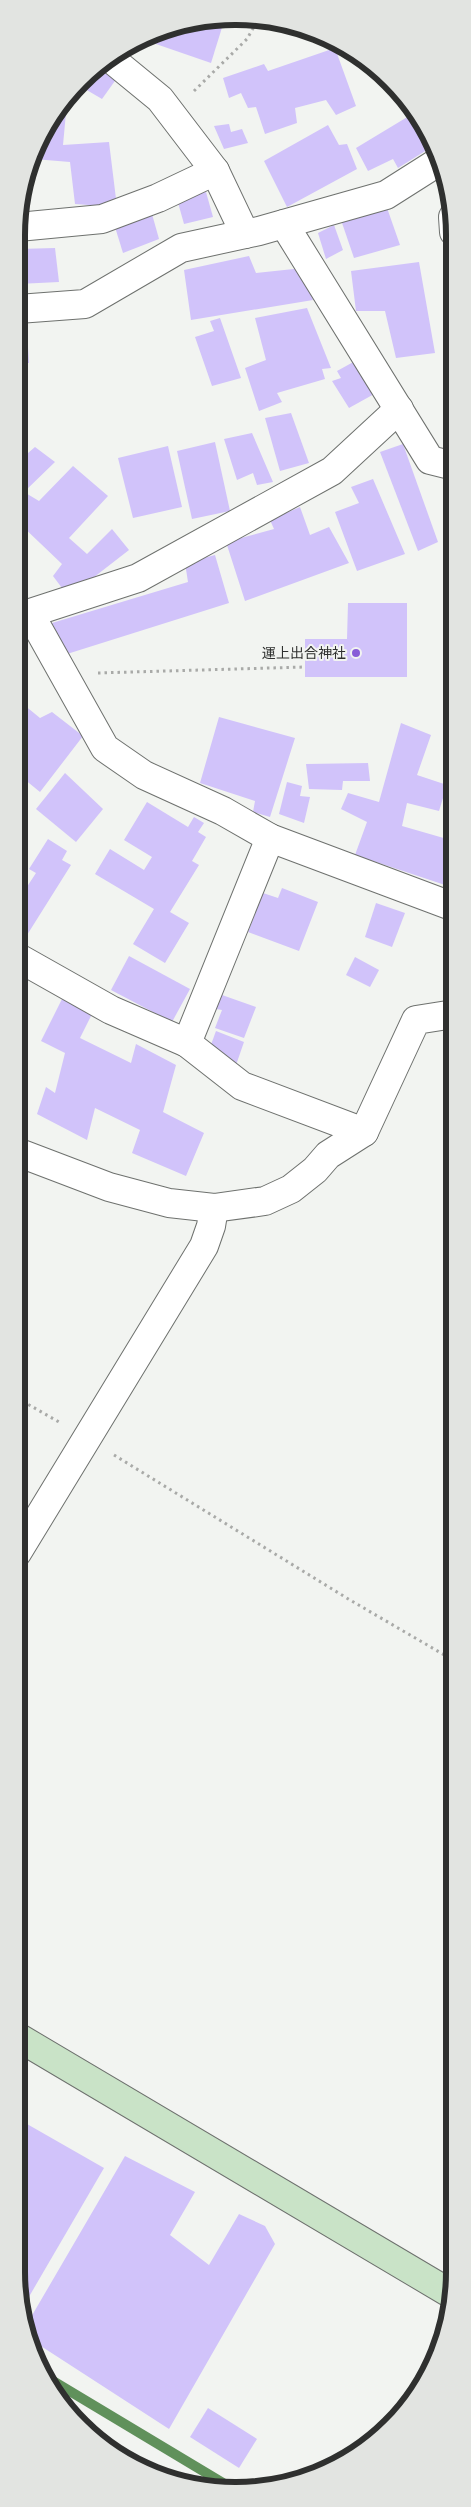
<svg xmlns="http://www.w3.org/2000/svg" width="471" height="2507" font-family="'Noto Sans','Noto Sans JP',sans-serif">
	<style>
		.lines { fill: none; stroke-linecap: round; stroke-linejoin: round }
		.stream { stroke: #60915b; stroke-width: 10 }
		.building { fill: #d1c3fa }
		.street-casing { stroke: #6e716e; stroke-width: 30 }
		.secondary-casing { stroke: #6e716e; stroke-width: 30 }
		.path { stroke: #a9aaa8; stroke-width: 3; stroke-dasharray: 2.5 4; stroke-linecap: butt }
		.street { stroke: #fff; stroke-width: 28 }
		.secondary { stroke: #c9e3c7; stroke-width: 28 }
		.poi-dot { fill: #885dd7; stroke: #f2f4f1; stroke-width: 2 }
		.labels { text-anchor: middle; stroke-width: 4; stroke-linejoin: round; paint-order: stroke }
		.poi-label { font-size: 14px; fill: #2f302f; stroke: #f2f4f1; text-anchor: end }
		.rim { fill: none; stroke: #2f302f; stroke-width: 6 }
	</style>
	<rect width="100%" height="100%" fill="#f2f4f1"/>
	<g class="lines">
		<path class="stream" d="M48 2378 233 2489"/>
	</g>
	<g class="building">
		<path d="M224 21 211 63 153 43 155 36 178 24Z"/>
		<path d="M335 48 356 106 336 115 326 100 295 108 297 123 265 134 256 107 248 108 241 93 229 98 223 78 264 64 268 71Z"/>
		<path d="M101 64 117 78 102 99 85 89Z"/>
		<path d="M67 102 63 145 109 142 117 207 75 204 70 162 34 159 45 126Z"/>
		<path d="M409 116 430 148 398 168 393 159 368 171 356 148Z"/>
		<path d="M229 124 231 132 242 129 248 143 224 149 214 126Z"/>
		<path d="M328 125 339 145 347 144 357 169 287 207 264 161Z"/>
		<path d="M206 192 213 217 184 224 177 199Z"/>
		<path d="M386 205 400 245 354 258 341 220Z"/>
		<path d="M152 214 159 239 123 253 115 227Z"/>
		<path d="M334 225 343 250 326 259 318 233Z"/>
		<path d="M55 248 59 282 18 284V249Z"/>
		<path d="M249 256 256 273 303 268 313 300 191 320 184 270Z"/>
		<path d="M419 262 435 353 396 358 385 311H356L351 271Z"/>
		<path d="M307 308 331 368 322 369 325 379 277 393 282 402 259 411 245 368 266 360 255 318Z"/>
		<path d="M220 318 241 378 212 386 195 337 214 331 210 321Z"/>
		<path d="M27 332 29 363H18V333Z"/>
		<path d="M357 360 376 393 349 408 332 381 341 378 337 371Z"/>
		<path d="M291 413 309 463 280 471 265 418Z"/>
		<path d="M252 433 273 482 257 485 253 473 237 480 224 439Z"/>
		<path d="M215 442 230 511 192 519 177 451Z"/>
		<path d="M403 444 438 542 418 551 380 452Z"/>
		<path d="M168 446 182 507 133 518 118 458Z"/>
		<path d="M35 447 55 462 24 492 39 501 73 466 108 496 69 538 87 554 112 529 129 550 89 581 65 592 53 576 62 564 18 522V458L20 460Z"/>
		<path d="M373 479 405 554 357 571 335 512 359 503 351 487Z"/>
		<path d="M300 507 310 535 329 527 349 563 245 601 226 542 274 529 270 520Z"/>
		<path d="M215 555 229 603 67 654 52 623 188 582 185 563Z"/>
		<path d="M348 603H407V677H305V639H347Z"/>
		<path d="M18 700 40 718 52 712 83 736 40 792 18 774Z"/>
		<path d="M219 717 295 738 270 817 253 812 255 801 200 783Z"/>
		<path d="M401 723 431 735 417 775 447 785 439 811 407 803 402 826 454 841V888L355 855 367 822 341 809 348 793 379 802Z"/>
		<path d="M368 763 370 781H343L342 790 309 789 306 764Z"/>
		<path d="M65 773 103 809 76 842 36 809Z"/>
		<path d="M287 782 302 786 300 796 310 797 304 823 279 814Z"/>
		<path d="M147 802 188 827 194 817 204 823 198 832 206 837 192 861 199 865 170 912 189 923 165 963 133 944 154 909 95 874 110 849 144 870 152 857 124 840Z"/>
		<path d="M18 814 28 822 18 838Z"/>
		<path d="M48 839 67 851 62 860 71 865 22 943 17 940V902L36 873 29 869Z"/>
		<path d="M282 888 318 902 299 951 248 932 263 893 278 898Z"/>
		<path d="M376 903 405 913 392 947 365 937Z"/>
		<path d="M454 938V967L445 969 443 959 453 956 449 941Z"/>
		<path d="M129 956 190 989 172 1022 111 990Z"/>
		<path d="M355 957 379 970 370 987 346 975Z"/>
		<path d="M222 995 256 1007 244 1038 215 1028 222 1010 216 1009Z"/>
		<path d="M62 999 93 1012 80 1038 131 1063 136 1044 176 1065 163 1112 204 1133 186 1176 132 1153 140 1130 95 1108 87 1140 37 1114 46 1087 55 1093 65 1053 41 1041Z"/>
		<path d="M216 1031 244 1042 236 1065 209 1050Z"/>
		<path d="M27 2124 104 2168 23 2307 16 2272V2142Z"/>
		<path d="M125 2156 195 2192 170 2235 209 2265 239 2214 265 2226 275 2244 169 2429 30 2339 27 2324Z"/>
		<path d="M208 2408 257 2439 239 2468 190 2437Z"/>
	</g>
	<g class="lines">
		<defs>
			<g id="street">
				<path d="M110 58 160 99 215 171 245 234"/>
				<path d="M453 217 454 232"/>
				<path d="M284 224 430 460 454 466"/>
				<path d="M18 227 102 219 158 198 215 171"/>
				<path d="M18 309 85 304 181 248 259 231 386 195 438 162"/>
				<path d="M18 614 35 623 105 748 144 775 223 811 270 838 454 907"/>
				<path d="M21 616 138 578 332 471 399 409"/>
				<path d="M17 957 111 1010 187 1043 242 1086 364 1132"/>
				<path d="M187 1043 270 838"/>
				<path d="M17 1152 109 1187 169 1203 214 1208 265 1201 291 1189 315 1170 328 1155 364 1132 416 1020 454 1014"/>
				<path d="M17 1553 204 1246 211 1226 214 1208"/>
			</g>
			<path id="secondary" d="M16 2036 453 2295"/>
		</defs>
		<use href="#street" class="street-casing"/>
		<use href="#secondary" class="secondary-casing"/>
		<g class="path">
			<path d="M194 91 247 39 259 18"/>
			<path d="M98 673 305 667"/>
			<path d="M17 1398 59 1422"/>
			<path d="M114 1455 350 1600 453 1660"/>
		</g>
		<use href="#street" class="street"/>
		<use href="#secondary" class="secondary"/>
	</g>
	<circle class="poi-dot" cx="356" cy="653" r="5"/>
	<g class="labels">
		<g class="poi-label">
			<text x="346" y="658">運上出合神社</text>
		</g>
	</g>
	<path d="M0 0H471V2507H0ZM235 25H236A210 210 0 0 1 446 235V2272A210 210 0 0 1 236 2482H235A210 210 0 0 1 25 2272V235A210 210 0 0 1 235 25Z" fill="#e2e4e1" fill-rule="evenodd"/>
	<path class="rim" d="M235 25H236A210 210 0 0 1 446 235V2272A210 210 0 0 1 236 2482H235A210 210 0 0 1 25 2272V235A210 210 0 0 1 235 25Z"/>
</svg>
